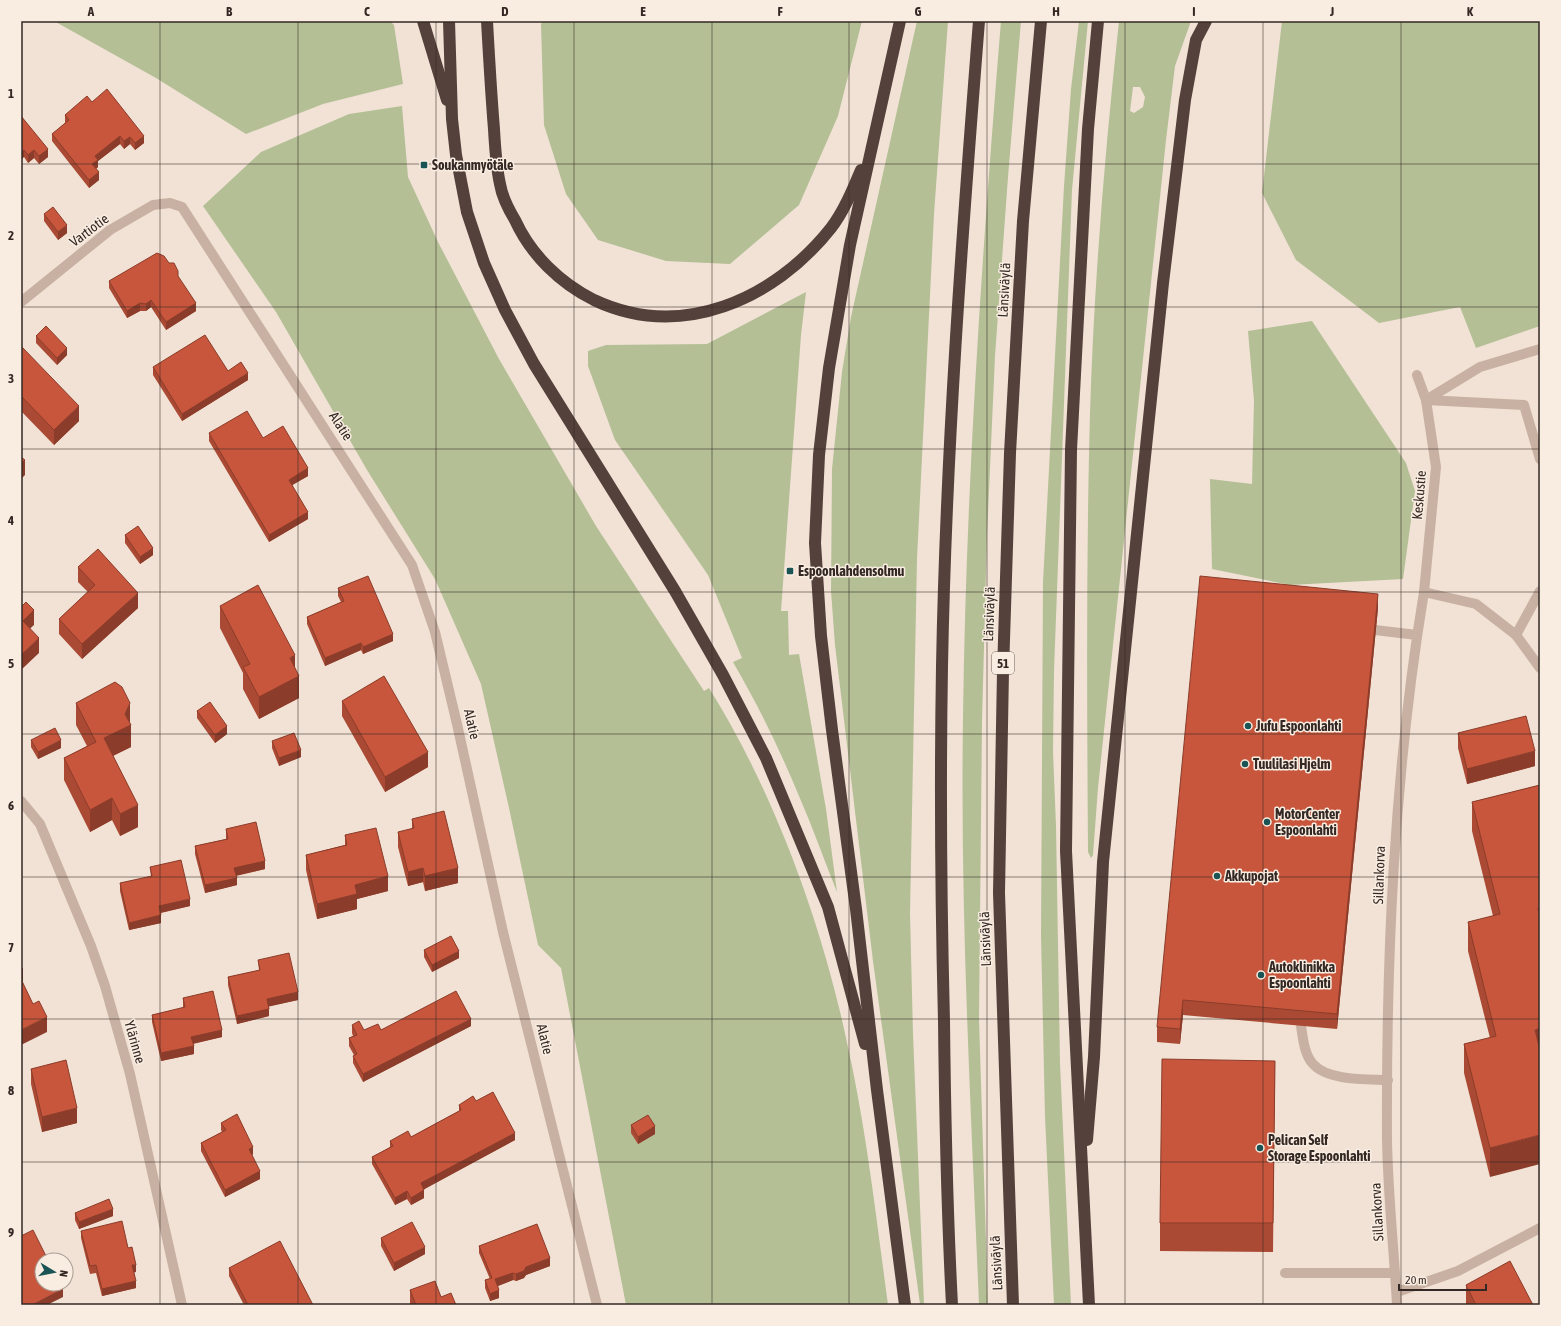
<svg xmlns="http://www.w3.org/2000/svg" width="1561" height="1326" font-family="'Asap Condensed',sans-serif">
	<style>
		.green { fill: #b4bf96; fill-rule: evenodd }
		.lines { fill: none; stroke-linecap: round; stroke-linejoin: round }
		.lane { stroke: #c8b1a2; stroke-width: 10 }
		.street { stroke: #c8b1a2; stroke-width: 10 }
		.highway { stroke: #54413b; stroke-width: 12 }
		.wall { fill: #ab4a34 }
		.shaded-wall { fill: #8b3c2a }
		.building { fill: #c7563c; stroke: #8b3c2a }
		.grid { fill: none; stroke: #332824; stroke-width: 1; stroke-opacity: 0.55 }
		.poi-dot { fill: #1a5454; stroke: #f9ede1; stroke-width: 1.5 }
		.labels { text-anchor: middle; stroke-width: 3; stroke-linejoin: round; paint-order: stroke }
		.shield { fill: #f9ede1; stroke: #6e635d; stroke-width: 1 }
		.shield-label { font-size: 13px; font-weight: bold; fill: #332824 }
		.poi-label { font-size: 14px; font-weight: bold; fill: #332824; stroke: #f9ede1; text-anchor: start }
		.street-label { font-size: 14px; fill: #332824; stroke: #f9ede1 }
		.neatline { fill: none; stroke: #332824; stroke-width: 1.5 }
		.grid-label { font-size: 13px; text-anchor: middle; font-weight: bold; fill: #332824 }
	</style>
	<rect width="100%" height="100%" fill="#f1e2d5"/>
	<g class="green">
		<path d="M54 21H390L394 25 403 84 323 104 246 134 156 78Z"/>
		<path d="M543 21H862L838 116 799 205 730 264 666 261 598 240 566 194 544 125 541 24Z"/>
		<path d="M917 21H948L934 214 917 559 910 913 913 1034 924 1304H920L873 961 835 645 831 591 832 469 842 372 851 317Z"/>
		<path d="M1001 21H1021L1008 177 995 356 987 536 982 721 979 1019 988 1305H979C971 1109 960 913 963 717 966 485 982 253 1001 21Z"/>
		<path d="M1079 21H1088L1072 190 1054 671 1053 752 1056 826 1060 1063 1071 1305H1054L1045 1117 1041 936 1043 582 1064 186 1071 89Z"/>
		<path d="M1119 21H1191L1175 66 1166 140 1098 788 1093 855 1091 858 1088 852C1087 705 1086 559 1090 413 1094 282 1105 151 1119 21ZM1133 87H1140L1145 97 1143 107 1134 113 1130 111Z"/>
		<path d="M1282 21H1540V326L1476 348 1460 307 1379 323 1296 260 1262 193Z"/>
		<path d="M402 106 408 177 438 242 499 359 596 526 704 691 709 688C773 790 821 921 846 1038 866 1126 876 1216 888 1305H626L561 968 538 945 509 808 481 684 435 579 367 470 276 312 203 206 261 152 349 114Z"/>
		<path d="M806 292 801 335 781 611H788L789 655 799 654 826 809 837 892C824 860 813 828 799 796 780 750 758 705 733 662L742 658 708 575 615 440 588 366V351L606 345 707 344Z"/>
		<path d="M1312 321 1406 463 1415 491 1403 579 1290 585 1212 569 1210 479 1252 484 1254 401 1248 331Z"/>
	</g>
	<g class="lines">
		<g class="lane">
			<path d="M1426 400 1524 405 1540 459"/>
			<path d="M1375 630 1417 635"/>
			<path d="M1516 635 1540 591"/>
			<path d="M1301 1026C1303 1038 1304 1054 1313 1064 1328 1081 1367 1079 1388 1080"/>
			<path d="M1285 1273H1395"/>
		</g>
		<g class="street">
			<path d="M21 302 110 230 153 205 170 203 182 207 412 565 435 632 457 724 503 932 597 1305"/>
			<path d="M1417 375 1426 400 1436 467 1424 592"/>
			<path d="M1426 400 1480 367 1540 349"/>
			<path d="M21 801 40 824 91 946 105 986 130 1074 182 1305"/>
			<path d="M1397 1292 1458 1271 1540 1228"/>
			<path d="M1397 1305C1394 1250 1388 1195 1387 1140 1386 957 1394 773 1424 592L1476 604 1516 635 1540 668"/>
		</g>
		<g class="highway">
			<path d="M423 21 447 100"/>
			<path d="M449 21 452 119 456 155 467 212 484 263 505 310 534 364 675 591 723 675 766 758 828 907 865 1044"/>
			<path d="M487 21C489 57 491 93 494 129 495 147 496 166 500 184 502 196 509 210 515 220 531 255 560 283 594 300 681 341 774 300 831 228 844 211 853 189 861 170"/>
			<path d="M900 21 850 245 829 368 819 455 815 543 821 636 832 730 856 909 877 1090 905 1305"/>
			<path d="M1087 1140 1094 1057 1103 862 1163 283 1185 100 1196 40 1206 21"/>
			<path d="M952 1305C947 1210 945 1116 944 1021 941 903 940 784 942 666 946 451 962 235 979 21"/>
			<path d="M1013 1305 999 893 1003 671 1010 453 1023 221 1041 21"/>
			<path d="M1089 1305 1066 851 1071 450 1088 129 1098 21"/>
		</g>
	</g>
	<g class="wall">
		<path d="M92 102 144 143 135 150 130 144 124 149 120 144 98 161V167L96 169 99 180 89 188 52 141V134L65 123V115Z"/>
		<path d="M21 116 48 157 39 164 34 158 28 163 24 157Z"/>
		<path d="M44 214 67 233 58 240 44 221Z"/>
		<path d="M178 278 196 311 166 330 151 307 146 311H140L127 318 109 288V281Z"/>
		<path d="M36 336 67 355 57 365 36 343Z"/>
		<path d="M21 346 79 421 54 445 21 411Z"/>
		<path d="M153 367 228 371 248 380 182 421 153 375Z"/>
		<path d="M209 433 263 438 308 476 292 485 308 519 269 542 209 441Z"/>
		<path d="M125 535 153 555 140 564 125 543Z"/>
		<path d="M78 567 138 608 82 659 59 634V619L88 592 78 582Z"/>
		<path d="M338 588 393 641 363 654 361 650 325 666 307 624V617L341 602 338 596Z"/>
		<path d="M220 606 295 668 299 698 259 719 243 689V673L220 628Z"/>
		<path d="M1378 608 1337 1029 1183 1015 1180 1044 1157 1042V1027Z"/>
		<path d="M342 701 428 767 385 792 342 716Z"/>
		<path d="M76 703 130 723 131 747 113 756 138 827 120 836 112 820 90 832 64 780V758L87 746 76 725Z"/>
		<path d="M197 711 227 734 215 743 197 718Z"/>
		<path d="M1458 733 1535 766 1467 784 1458 748Z"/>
		<path d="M31 740 61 748 38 759 31 747Z"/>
		<path d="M272 741 301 757 279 766 272 748Z"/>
		<path d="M1540 785 1490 1177 1464 1073V1044L1490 1038 1468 951V922L1493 916 1472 831V802Z"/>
		<path d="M412 819 458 883 425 891 423 882 408 886 398 847V832L412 829Z"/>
		<path d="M226 829 265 869 236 876 237 885 205 893 195 854V846L226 839Z"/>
		<path d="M345 835 388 891 357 899V909L317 919 306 870V855L345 845Z"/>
		<path d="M150 867 190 906 161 913V923L129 930 120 891V883L151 877Z"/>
		<path d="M424 950 459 958 432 972 424 957Z"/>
		<path d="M258 960 298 1000 269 1006V1016L237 1024 228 985V977L259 970Z"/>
		<path d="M183 998 222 1037 193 1044 194 1054 161 1061 152 1022V1015L183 1008Z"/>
		<path d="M352 1025 364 1030 471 1026 363 1082 353 1063V1056L354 1055 349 1046V1038L353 1036 352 1033Z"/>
		<path d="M1275 1061 1273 1252 1160 1251V1223Z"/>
		<path d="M31 1069 77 1123 42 1132 31 1084Z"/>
		<path d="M476 1101 515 1140 424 1189V1198L411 1205 407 1199 395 1205 372 1164V1157L390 1147V1141L411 1137 459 1111V1105Z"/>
		<path d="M221 1123 253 1154 252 1155 260 1179 225 1197 201 1151V1143L222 1132 221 1130Z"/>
		<path d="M631 1125 655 1134 638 1144 631 1133Z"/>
		<path d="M75 1213 113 1216 79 1229 75 1220Z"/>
		<path d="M81 1231 136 1272H134L136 1288 102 1296 96 1273 90 1274 81 1238Z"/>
		<path d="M381 1238 425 1254 394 1271 381 1246Z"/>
		<path d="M479 1246 550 1266 526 1275 524 1278 516 1281 513 1280 498 1286 499 1298 490 1301 485 1288V1280L490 1279 479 1253Z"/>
		<path d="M229 1268 313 1305H244L229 1276Z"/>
		<path d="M1466 1285 1533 1305H1466Z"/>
		<path d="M410 1290 441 1297 456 1305H410Z"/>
	</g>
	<g class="shaded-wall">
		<path d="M120 136V144L98 161V167L92 172V164L95 156Z"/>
		<path d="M144 136V143L135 150V143Z"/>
		<path d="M130 137V144L124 149V141Z"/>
		<path d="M48 149V157L39 164V156Z"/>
		<path d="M24 150V157L21 160V152Z"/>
		<path d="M34 150V158L28 163V155Z"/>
		<path d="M99 172V180L89 188V180Z"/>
		<path d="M67 225V233L58 240V232Z"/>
		<path d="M151 300V307L146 311V304Z"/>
		<path d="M140 303V311L127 318V311Z"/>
		<path d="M196 303V311L166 330V322Z"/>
		<path d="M67 348V355L57 365V358Z"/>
		<path d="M248 373V380L182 421V414Z"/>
		<path d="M79 406V421L54 445V430Z"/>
		<path d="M25 460V475L21 479V464Z"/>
		<path d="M308 468V476L289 487V480Z"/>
		<path d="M308 512V519L269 542V535Z"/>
		<path d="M153 548V555L140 564V557Z"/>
		<path d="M138 593V608L82 659V644Z"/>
		<path d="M1378 594V608L1337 1029V1014Z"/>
		<path d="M34 610V625L23 635V621Z"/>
		<path d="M393 634V641L363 654V647Z"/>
		<path d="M39 638V653L21 670V655Z"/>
		<path d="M361 643V650L325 666V658Z"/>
		<path d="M295 655V677L290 658Z"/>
		<path d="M299 676V698L259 719V697Z"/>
		<path d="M130 703V725H131V747L104 760V738L125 714Z"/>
		<path d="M227 726V734L215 743V735Z"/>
		<path d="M61 740V748L38 759V752Z"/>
		<path d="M301 750V757L279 766V758Z"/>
		<path d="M1535 751V766L1467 784V769Z"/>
		<path d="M428 752V767L385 792V777Z"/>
		<path d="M112 798V820L90 832V810Z"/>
		<path d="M138 805V827L120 836V814Z"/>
		<path d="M265 861V869L234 876V868Z"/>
		<path d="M423 868V882L408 886V872Z"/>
		<path d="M458 868V883L425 891V876Z"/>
		<path d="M388 876V891L357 899V909L317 919V904L355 885Z"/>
		<path d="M237 878V885L205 893V885Z"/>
		<path d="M190 899V906L159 913V906Z"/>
		<path d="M161 915V923L129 930V923Z"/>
		<path d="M459 951V958L432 972V965Z"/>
		<path d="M23 968V983L21 984V969Z"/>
		<path d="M298 992V1000L267 1007V999Z"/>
		<path d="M1183 1000V1015L1180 1044V1029Z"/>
		<path d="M269 1009V1016L237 1024V1016Z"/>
		<path d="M47 1017V1032L21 1045V1030Z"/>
		<path d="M471 1019V1026L363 1082V1074Z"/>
		<path d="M1540 1028V1057L1535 1030Z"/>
		<path d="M222 1030V1037L191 1044V1037Z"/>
		<path d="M194 1046V1054L161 1061V1053Z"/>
		<path d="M77 1108V1123L42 1132V1117Z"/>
		<path d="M655 1126V1134L638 1144V1137Z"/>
		<path d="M515 1133V1140L421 1191V1183Z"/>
		<path d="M1540 1135V1164L1490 1177V1148Z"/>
		<path d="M253 1147V1154L249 1157V1149Z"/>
		<path d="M260 1171V1179L225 1197V1190Z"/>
		<path d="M424 1190V1198L411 1205V1198Z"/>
		<path d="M407 1191V1199L395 1205V1198Z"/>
		<path d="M113 1209V1216L79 1229V1222Z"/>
		<path d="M425 1247V1254L394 1271V1263Z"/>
		<path d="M550 1258V1266L526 1275 524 1278 516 1281V1274L526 1267Z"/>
		<path d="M132 1265H136V1272L132 1273Z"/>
		<path d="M513 1273V1280L495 1287V1279Z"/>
		<path d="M136 1281V1288L102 1296V1289Z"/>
		<path d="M63 1289V1297L47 1305H32Z"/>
		<path d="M499 1290V1298L490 1301V1294Z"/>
	</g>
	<g class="building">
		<path d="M107 89 144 136 135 143 130 137 124 141 120 136 95 156 98 160 92 164 99 172 89 180 52 134 69 120 65 115 87 96 92 102Z"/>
		<path d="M21 116 48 149 39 156 34 150 28 155 24 150 21 152Z"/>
		<path d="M53 207 67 225 58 232 44 214Z"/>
		<path d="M157 253 164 256 169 263H174L178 271V276L196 303 166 322 151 300 146 304 140 303 127 311 109 281Z"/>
		<path d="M46 326 67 348 57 358 36 336Z"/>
		<path d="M205 335 228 371 241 362 248 373 182 414 153 367Z"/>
		<path d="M21 346 79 406 54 430 21 396Z"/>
		<path d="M247 411 263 438 283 426 308 468 289 480 308 512 269 535 209 433Z"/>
		<path d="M21 457 25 460 21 464Z"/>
		<path d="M138 526 153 548 140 557 125 535Z"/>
		<path d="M98 549 138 593 82 644 59 619 95 585 78 567Z"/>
		<path d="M368 576 393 634 363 647 361 643 325 658 307 617 344 601 338 588Z"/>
		<path d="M1200 576 1378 594 1337 1014 1183 1000 1180 1029 1157 1027Z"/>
		<path d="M258 585 295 655 290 658 299 676 259 697 243 667 250 664 220 606Z"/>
		<path d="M26 602 34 610 23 621 39 638 21 655V607Z"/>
		<path d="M384 676 428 752 385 777 342 701Z"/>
		<path d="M115 682 122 687 130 703 125 714 131 725 104 738 138 805 120 814 112 798 90 810 64 758 96 742 76 703Z"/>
		<path d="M210 702 227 726 215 735 197 711Z"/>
		<path d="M1526 716 1535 751 1467 769 1458 733Z"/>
		<path d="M55 728 61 740 38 752 31 740Z"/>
		<path d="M294 733 301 750 279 758 272 741Z"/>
		<path d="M1540 785V908H1538L1540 916V1028L1535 1030 1540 1050V1135L1490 1148 1464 1044 1496 1036 1468 922 1500 914 1472 802Z"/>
		<path d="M444 811 458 868 425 876 423 868 408 872 398 832 414 828 412 819Z"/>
		<path d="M256 822 265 861 234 868 237 878 205 885 195 846 228 839 226 829Z"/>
		<path d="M376 828 388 876 355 885 357 894 317 904 306 855 347 845 345 835Z"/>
		<path d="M181 860 190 899 159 906 161 915 129 923 120 883 152 876 150 867Z"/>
		<path d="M451 936 459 951 432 965 424 950Z"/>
		<path d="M289 953 298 992 267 999 269 1009 237 1016 228 977 260 970 258 960Z"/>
		<path d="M21 979 33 1004 39 1001 47 1017 21 1030Z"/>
		<path d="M213 991 222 1030 191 1037 194 1046 161 1053 152 1015 185 1007 183 998Z"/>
		<path d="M456 991 471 1019 363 1074 353 1056 357 1054 349 1038 357 1035 352 1025 359 1021 364 1030 378 1024 381 1030Z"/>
		<path d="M1162 1059 1275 1061 1273 1223H1160Z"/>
		<path d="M66 1060 77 1108 42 1117 31 1069Z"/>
		<path d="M493 1092 515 1133 421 1183 424 1190 411 1198 407 1191 395 1198 372 1157 393 1146 390 1141 408 1131 411 1137 461 1110 459 1105 473 1096 476 1101Z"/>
		<path d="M237 1114 253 1147 249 1149 260 1171 225 1190 201 1143 226 1130 221 1123Z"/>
		<path d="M648 1115 655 1126 638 1137 631 1125Z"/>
		<path d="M109 1199 113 1209 79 1222 75 1213Z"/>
		<path d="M122 1221 128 1248 132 1247 136 1265H132L136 1281 102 1289 96 1265 90 1266 81 1231Z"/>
		<path d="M412 1222 425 1247 394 1263 381 1238Z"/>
		<path d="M537 1224 550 1258 526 1267 524 1271 516 1274 513 1273 495 1279 499 1290 490 1294 485 1280 492 1278 479 1246Z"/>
		<path d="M33 1230 48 1260H42V1284H61L63 1289 32 1305H22L21 1303V1236Z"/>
		<path d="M280 1241 313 1305H248L229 1268Z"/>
		<path d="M1510 1261 1533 1305H1476L1466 1285Z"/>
		<path d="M435 1281 441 1297 451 1293 456 1305H416L410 1290Z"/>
	</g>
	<path class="grid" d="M160 21V1305M298 21V1305M436 21V1305M574 21V1305M712 21V1305M849 21V1305M987 21V1305M1125 21V1305M1263 21V1305M1401 21V1305M21 164H1540M21 307H1540M21 449H1540M21 592H1540M21 734H1540M21 877H1540M21 1019H1540M21 1162H1540"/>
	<g class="poi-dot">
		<rect x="420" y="161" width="8" height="8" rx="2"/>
		<rect x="786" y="567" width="8" height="8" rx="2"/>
		<circle cx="1248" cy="726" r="4"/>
		<circle cx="1245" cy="764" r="4"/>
		<circle cx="1267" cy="822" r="4"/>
		<circle cx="1217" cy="876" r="4"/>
		<circle cx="1261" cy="975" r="4"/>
		<circle cx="1260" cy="1148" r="4"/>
	</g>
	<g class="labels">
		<rect class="shield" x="992" y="652" width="22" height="22" rx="3"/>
		<g class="shield-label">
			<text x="1003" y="668">51</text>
		</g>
		<g class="poi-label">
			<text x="432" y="170">Soukanmyötäle</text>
			<text x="798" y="576">Espoonlahdensolmu</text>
			<text x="1256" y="731">Jufu Espoonlahti</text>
			<text x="1253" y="769">Tuulilasi Hjelm</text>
			<text x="1275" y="819">MotorCenter<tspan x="1275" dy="16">Espoonlahti</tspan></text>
			<text x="1225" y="881">Akkupojat</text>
			<text x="1269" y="972">Autoklinikka<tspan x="1269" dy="16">Espoonlahti</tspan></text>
			<text x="1268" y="1145">Pelican Self<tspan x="1268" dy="16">Storage Espoonlahti</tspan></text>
		</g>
		<g class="street-label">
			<text transform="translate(89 230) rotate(-37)" y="5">Vartiotie</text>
			<text transform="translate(1004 290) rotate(-87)" y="5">Länsiväylä</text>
			<text transform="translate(341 426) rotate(57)" y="5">Alatie</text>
			<text transform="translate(1419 495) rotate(-85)" y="5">Keskustie</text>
			<text transform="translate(989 614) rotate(-88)" y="5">Länsiväylä</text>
			<text transform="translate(472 724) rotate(77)" y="5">Alatie</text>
			<text transform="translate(1379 875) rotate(-88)" y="5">Sillankorva</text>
			<text transform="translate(985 939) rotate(-92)" y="5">Länsiväylä</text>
			<text transform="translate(545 1039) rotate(76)" y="5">Alatie</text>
			<text transform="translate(135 1042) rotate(74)" y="5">Ylärinne</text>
			<text transform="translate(1377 1212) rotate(-93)" y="5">Sillankorva</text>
			<text transform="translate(996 1263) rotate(-93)" y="5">Länsiväylä</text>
		</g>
	</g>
	<rect width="1561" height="1326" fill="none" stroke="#f9ede1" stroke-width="44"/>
	<g transform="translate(54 1272) rotate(100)"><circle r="19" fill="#f9ede1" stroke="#aa9e95"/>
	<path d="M0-3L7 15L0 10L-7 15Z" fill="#1a5454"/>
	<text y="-6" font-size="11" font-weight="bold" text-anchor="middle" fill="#332824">N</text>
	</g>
	<path d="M1399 1284v6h87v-6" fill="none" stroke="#332824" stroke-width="2"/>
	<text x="1405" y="1284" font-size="12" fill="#332824" stroke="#f9ede1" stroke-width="3" paint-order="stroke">20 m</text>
	<rect x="22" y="22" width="1517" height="1282" class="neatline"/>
	<g class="grid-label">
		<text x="91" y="16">A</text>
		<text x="229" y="16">B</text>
		<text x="367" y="16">C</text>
		<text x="505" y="16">D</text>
		<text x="643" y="16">E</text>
		<text x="780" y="16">F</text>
		<text x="918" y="16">G</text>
		<text x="1056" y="16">H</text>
		<text x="1194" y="16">I</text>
		<text x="1332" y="16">J</text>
		<text x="1470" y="16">K</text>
		<text x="11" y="98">1</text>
		<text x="11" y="240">2</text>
		<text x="11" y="383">3</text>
		<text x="11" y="525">4</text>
		<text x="11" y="668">5</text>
		<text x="11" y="810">6</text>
		<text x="11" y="952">7</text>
		<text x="11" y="1095">8</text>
		<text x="11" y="1237">9</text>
	</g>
</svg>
